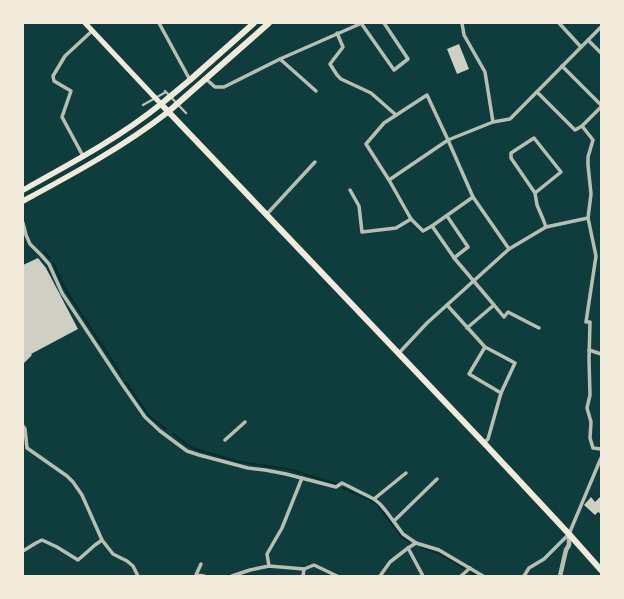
<svg xmlns="http://www.w3.org/2000/svg" width="624" height="599" font-family="Barlow,sans-serif">
	<style>
		.lines { fill: none; stroke-linecap: round; stroke-linejoin: round }
		.stream { stroke: #0a2a2b; stroke-width: 2 }
		.building { fill: #cfcfc3 }
		.pedestrian { stroke: #b8beb3; stroke-width: 2.5 }
		.minor { stroke: #b8beb3; stroke-width: 3.5 }
		.tertiary { stroke: #b8beb3; stroke-width: 4.5 }
		.secondary { stroke: #f1e9da; stroke-width: 5 }
		.primary { stroke: #f1e9da; stroke-width: 5.5 }
		.trunk { stroke: #f1e9da; stroke-width: 6 }
	</style>
	<rect width="100%" height="100%" fill="#0f3d3e"/>
	<g class="lines">
		<g class="stream">
			<path d="M44 252 50 258"/>
			<path d="M54 264 62 283 67 292 121 374"/>
			<path d="M126 382 149 416 166 429"/>
			<path d="M173 434 189 446 195 449 240 462 288 469 336 484"/>
			<path d="M343 488 376 503 401 536 410 542"/>
			<path d="M421 547 440 554 464 568"/>
			<path d="M470 572 476 576"/>
		</g>
	</g>
	<g class="building">
		<path d="M459 44 469 69 457 74 447 49Z"/>
		<path d="M38 258 46 268 78 329 31 354 32 355 23 364V265Z"/>
		<path d="M601 496V514L598 512 595 515 584 505 591 497 595 502Z"/>
	</g>
	<g class="lines">
		<g class="pedestrian">
			<path d="M165 91 186 113"/>
			<path d="M143 105 166 92"/>
		</g>
		<g class="minor">
			<path d="M159 23 190 80"/>
			<path d="M361 23 394 70 408 59 384 23"/>
			<path d="M462 23 464 35 485 72 493 122 510 119 601 27"/>
			<path d="M559 23 581 47"/>
			<path d="M337 33 343 47 330 64 337 75 341 79 371 93 396 115"/>
			<path d="M588 40 601 53"/>
			<path d="M280 59 316 91"/>
			<path d="M562 66 601 105"/>
			<path d="M206 79 215 87H224L280 59 362 23"/>
			<path d="M537 92 575 130 582 126 601 107"/>
			<path d="M493 122 448 140 473 197 509 249"/>
			<path d="M582 126 593 140 588 157V165L591 194 588 218 596 256 586 322H590L589 360 590 395 587 408 591 422 590 438 593 448 601 449"/>
			<path d="M83 156 62 117 71 91 54 81 53 76 65 56 92 31"/>
			<path d="M389 180 448 140 427 95 384 123 366 144 389 180 411 219 423 231 432 226 455 259 494 305 467 328"/>
			<path d="M350 190 359 206 362 232 396 228 411 219"/>
			<path d="M535 193 561 172 534 138 511 153V158L535 193 537 205 543 219 546 227"/>
			<path d="M266 215 315 162"/>
			<path d="M447 216 468 247 454 258"/>
			<path d="M23 223 26 235 30 244 41 255 49 264 62 293 122 384 145 417 160 431 187 451 199 455 248 468 265 470 286 474 336 487 342 483 374 499 380 504 386 511 403 534 416 543 439 550 483 576"/>
			<path d="M432 226 473 197"/>
			<path d="M447 305 485 347 515 363 501 393 488 439 484 443"/>
			<path d="M494 305 504 317 508 312 539 328"/>
			<path d="M485 347 469 374 501 393"/>
			<path d="M589 350 601 354"/>
			<path d="M398 354 427 323 509 249 546 227 588 218"/>
			<path d="M23 426 25 429 27 448 67 476 73 482 82 495 102 540 113 554 127 561 133 566 138 576"/>
			<path d="M225 440 245 422"/>
			<path d="M374 499 406 473"/>
			<path d="M394 521 437 479"/>
			<path d="M408 548 423 576"/>
			<path d="M23 551 36 543 42 540 57 547 78 560 95 545 102 540"/>
			<path d="M201 564 196 575 204 576"/>
			<path d="M269 566 267 554 282 528 302 478"/>
			<path d="M232 576 250 570 269 566 304 569 314 565 337 576"/>
			<path d="M303 576 304 569"/>
			<path d="M380 576 390 562 408 548 416 543"/>
			<path d="M461 576 470 568"/>
			<path d="M524 576 529 568 544 559 569 534 601 458"/>
		</g>
		<path class="tertiary" d="M560 576 566 550 569 545V534"/>
		<path class="secondary" d="M85 23 161 104"/>
		<g class="primary">
			<path d="M23 190C70 164 119 138 161 104"/>
			<path d="M23 201C73 174 123 147 168 112"/>
		</g>
		<g class="trunk">
			<path d="M254 23 190 80 161 104 484 443 569 534 601 570"/>
			<path d="M168 112 269 23"/>
		</g>
	</g>
	<rect width="624" height="599" fill="none" stroke="#f1e9da" stroke-width="48"/>
</svg>
